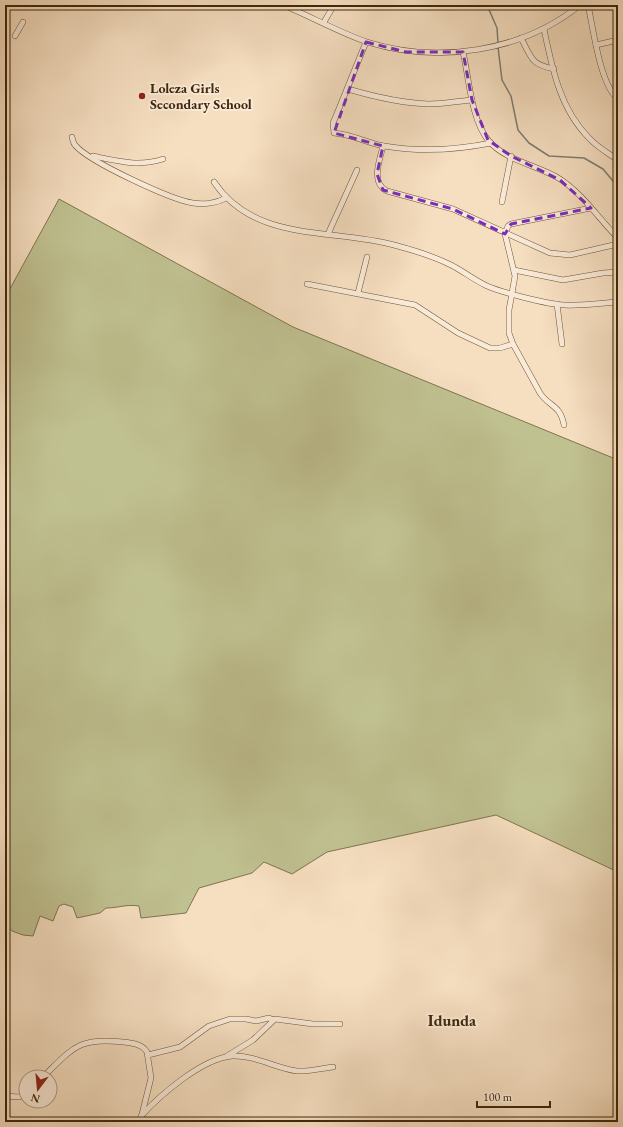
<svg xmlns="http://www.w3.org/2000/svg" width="623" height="1127" font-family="'EB Garamond',serif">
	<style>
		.green { fill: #c0c191; stroke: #80744e }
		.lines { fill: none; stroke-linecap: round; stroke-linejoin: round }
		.stream { stroke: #7b7f77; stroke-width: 1.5 }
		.street-casing { stroke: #6e5538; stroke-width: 6 }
		.street { stroke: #f9ead7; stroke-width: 5 }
		.marked { fill: none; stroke: #7b2cbf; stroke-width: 3; stroke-dasharray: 8 5; stroke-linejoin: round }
		.poi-dot { fill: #8f2418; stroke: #f9ead7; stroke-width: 1.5 }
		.labels { text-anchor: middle; stroke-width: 4; stroke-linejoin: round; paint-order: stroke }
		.poi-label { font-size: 14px; font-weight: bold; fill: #40270a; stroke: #f9ead7; text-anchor: start }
		.quarter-label { font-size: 16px; font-weight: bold; fill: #40270a; stroke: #f9ead7 }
	</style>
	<rect width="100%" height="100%" fill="#f6dfc1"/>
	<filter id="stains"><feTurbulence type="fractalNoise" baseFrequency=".005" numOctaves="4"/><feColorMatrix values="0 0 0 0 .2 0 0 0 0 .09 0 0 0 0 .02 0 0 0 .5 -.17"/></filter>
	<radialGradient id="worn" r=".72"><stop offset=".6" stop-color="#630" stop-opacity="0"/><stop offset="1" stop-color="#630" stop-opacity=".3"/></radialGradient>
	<path class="green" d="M59 199 293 327 618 460V872L496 815 327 852 292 874 264 862 252 873 199 888 186 913 141 918 139 906C125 904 119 908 106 908L100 913 77 918 73 907 64 904 59 906 53 921 40 916 33 936 23 935 12 931 5 923V298Z"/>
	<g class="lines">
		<g class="stream">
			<path d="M487 5 497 28 498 43"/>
			<path d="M498 47 502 80 511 96 518 130 529 143 549 156 584 158 603 169 618 187"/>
			<path d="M615 1000 618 978"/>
		</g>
		<defs>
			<g id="street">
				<path d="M283 5C310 16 340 33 367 42 438 64 522 52 580 5"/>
				<path d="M588 5C593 27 600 85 618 99"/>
				<path d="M324 22 334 5"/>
				<path d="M544 29C552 68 560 109 589 138 597 147 608 153 618 160"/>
				<path d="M15 36 23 22"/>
				<path d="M521 38C532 58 530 64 554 69"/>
				<path d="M366 42 336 116 333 123 334 133C351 134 367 143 384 146 419 152 456 150 491 143"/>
				<path d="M596 45 618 40"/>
				<path d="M463 52C469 78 471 119 488 140 505 161 538 165 560 179 583 194 599 219 618 238"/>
				<path d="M348 89C375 97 401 103 429 104 444 104 458 101 472 100"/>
				<path d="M72 137C73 140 73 143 75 145 89 162 172 200 193 203 204 205 217 203 226 198"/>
				<path d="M383 146C380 159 370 183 387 191L453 209 550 253 570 255 618 244"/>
				<path d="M93 156C117 161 139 167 163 159"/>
				<path d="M214 182C255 243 331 228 394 245 413 250 433 256 451 265 463 271 474 280 487 286 504 293 546 304 564 305 582 306 600 303 618 302"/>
				<path d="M502 202 511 156"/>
				<path d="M328 234 357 170"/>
				<path d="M514 270 563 280 603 273 618 272"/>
				<path d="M307 284 415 305 458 333 490 348H500L513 344"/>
				<path d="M358 293 367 257"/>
				<path d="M557 304 562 344"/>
				<path d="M564 425C560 404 549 407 540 393L513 344 509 333V310L515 276 505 234 508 226 511 224 591 208"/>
				<path d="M148 1055 180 1047 209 1026 230 1019H246L256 1021 269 1018 273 1020"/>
				<path d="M227 1056 253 1040 275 1019 313 1024H340"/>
				<path d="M43 1077C73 1048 78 1037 123 1042 132 1043 142 1044 147 1052L151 1078 140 1122"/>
				<path d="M5 1096 19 1097 26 1094"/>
				<path d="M141 1116C160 1095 203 1058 232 1056 255 1055 275 1068 297 1071 308 1072 322 1068 333 1067"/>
			</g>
		</defs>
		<use href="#street" class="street-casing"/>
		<use href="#street" class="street"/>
	</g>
	<path class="marked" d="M366 42 406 52H463L472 100 488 140 511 156 560 180 591 208 511 224 505 234 453 209 383 190 377 174 383 146 334 133Z"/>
	<circle class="poi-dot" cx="142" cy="96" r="4"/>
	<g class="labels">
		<g class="poi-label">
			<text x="150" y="93">Loleza Girls<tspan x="150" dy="16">Secondary School</tspan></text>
		</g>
		<g class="quarter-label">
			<text x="452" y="1026">Idunda</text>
		</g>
	</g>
	<rect width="623" height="1127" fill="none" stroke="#f6dfc1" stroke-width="20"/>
	<rect x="6" y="6" width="611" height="1115" fill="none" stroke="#40270a" stroke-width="2"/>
	<rect x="10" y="10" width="603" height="1107" fill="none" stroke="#40270a"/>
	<g transform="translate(38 1089) rotate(196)"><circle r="19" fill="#f9ead7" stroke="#af9c85"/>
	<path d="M0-3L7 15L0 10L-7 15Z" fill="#8f2418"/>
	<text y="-6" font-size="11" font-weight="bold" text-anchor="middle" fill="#40270a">N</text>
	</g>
	<path d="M477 1101v6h73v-6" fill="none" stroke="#40270a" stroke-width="2"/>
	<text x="483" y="1101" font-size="12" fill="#40270a" stroke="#f9ead7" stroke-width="3" paint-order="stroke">100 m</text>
	<rect width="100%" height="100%" filter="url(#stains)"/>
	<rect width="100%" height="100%" fill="url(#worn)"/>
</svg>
